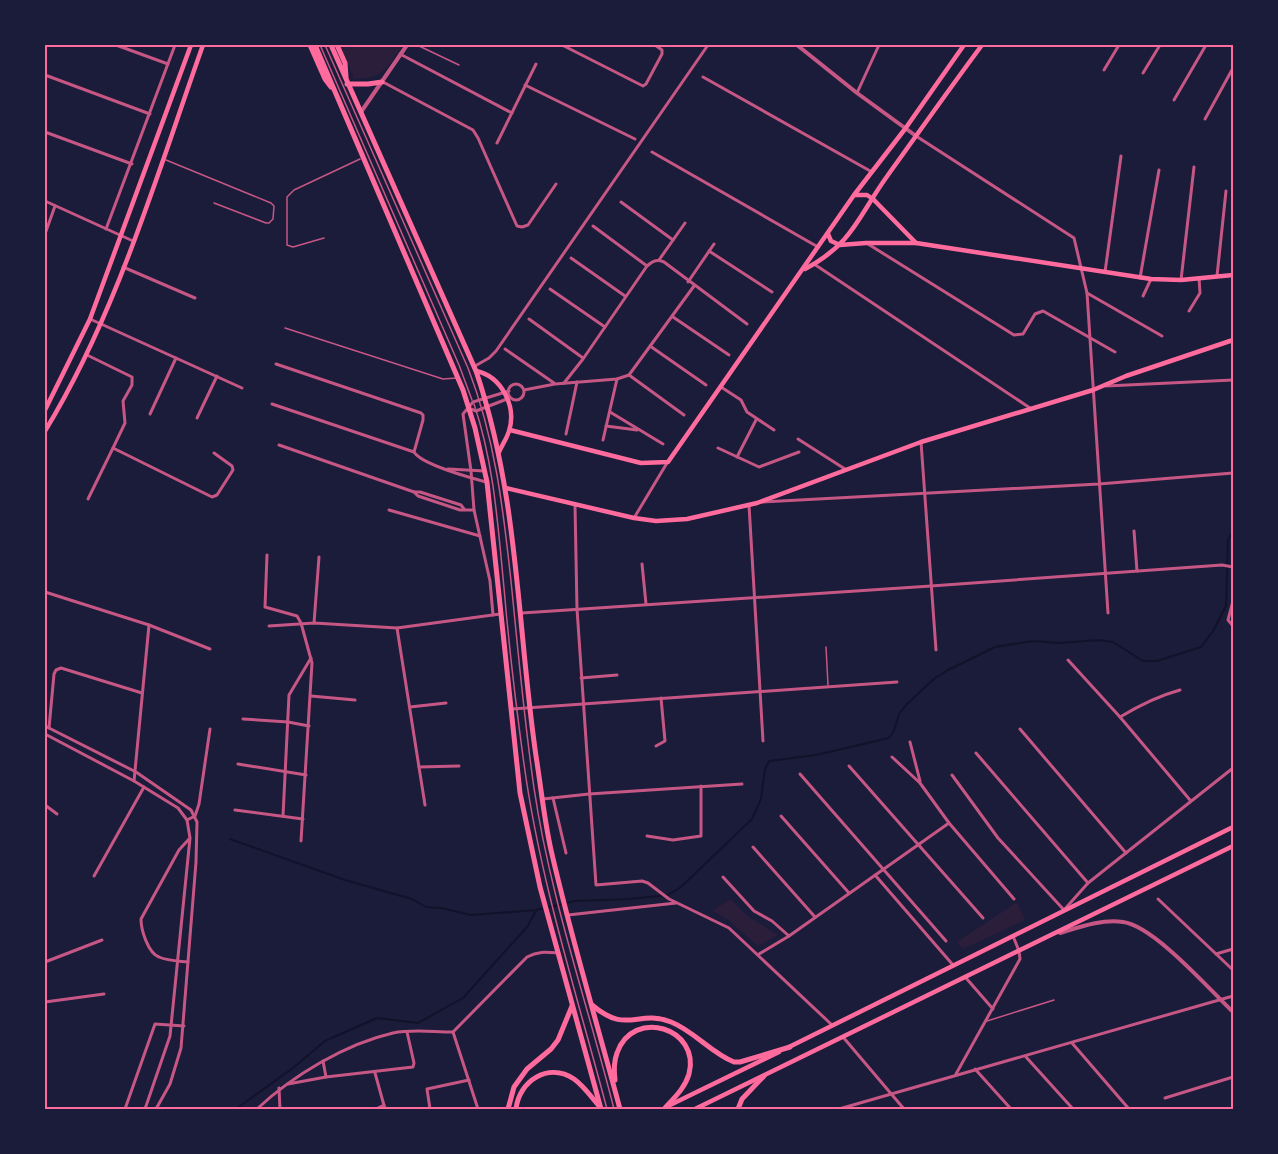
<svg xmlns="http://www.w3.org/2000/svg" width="1278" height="1154" font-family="'Asap Condensed',sans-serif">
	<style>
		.green { fill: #2a1e3b }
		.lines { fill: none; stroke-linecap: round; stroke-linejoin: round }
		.stream { stroke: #12122b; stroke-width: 2 }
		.service { stroke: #c65784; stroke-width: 1.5 }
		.minor { stroke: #c65784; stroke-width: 3 }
		.tertiary { stroke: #c65784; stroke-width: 4 }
		.secondary { stroke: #ff6b9d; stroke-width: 4.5 }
		.primary { stroke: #ff6b9d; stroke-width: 5 }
		.neatline { fill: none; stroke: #ff6b9d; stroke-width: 2 }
	</style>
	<rect width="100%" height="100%" fill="#1b1b3a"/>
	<g class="green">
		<path d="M340 45H403C387 67 384 79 354 79Z"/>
		<path d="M731 899 746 915 778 935 758 946 727 919 712 911Z"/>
		<path d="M1017 902 1025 920 963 949 957 942Z"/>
	</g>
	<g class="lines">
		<g class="stream">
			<path d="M230 839 345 880 412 899 426 907 441 908 471 915 536 910 575 901 630 899 668 895 681 887 752 819 761 799 765 769 769 761 816 755 889 738 894 731 899 714 906 705 935 678 948 670 995 647 1033 641 1059 643 1099 640 1113 642 1143 661H1157L1201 647 1213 631 1226 606 1228 540 1233 531"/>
			<path d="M236 1109 293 1068 325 1041 377 1018 418 1023 463 998 527 927 536 911"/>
		</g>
		<g class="service">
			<path d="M320 45 459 365 472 400"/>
			<path d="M325 45 468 368C495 438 503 507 511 581 518 650 524 719 534 788 550 897 587 1002 614 1109"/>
			<path d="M417 45 459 65"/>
			<path d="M166 160 271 203 274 206 273 219 269 223H266L214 203"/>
			<path d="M324 238 293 247 287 245V197L294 190 360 159"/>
			<path d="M285 328 443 379 457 378"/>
			<path d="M474 404C494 463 498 526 504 588 509 647 516 706 524 764 540 881 577 995 607 1109"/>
			<path d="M826 647 828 685"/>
			<path d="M987 1021 1054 1000"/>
		</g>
		<g class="minor">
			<path d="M116 45 168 64"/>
			<path d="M562 45 643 86 646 84 662 54V50L655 45"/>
			<path d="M400 54 512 113"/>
			<path d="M1104 70 1119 45"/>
			<path d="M1143 73 1160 45"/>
			<path d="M45 75 150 114"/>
			<path d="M703 77 872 172"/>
			<path d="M383 82 473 130 478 138 517 226 522 227 528 225 556 184"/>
			<path d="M525 85 635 139"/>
			<path d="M857 93 879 45"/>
			<path d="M1174 100 1206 45"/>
			<path d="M1205 119 1233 68"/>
			<path d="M45 132 132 164"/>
			<path d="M916 136 1074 238 1087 293 1108 613"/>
			<path d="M497 143 536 64"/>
			<path d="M652 152 818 247"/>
			<path d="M45 201 133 241"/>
			<path d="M621 202 673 240"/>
			<path d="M593 226 647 266"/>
			<path d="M106 229 175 45"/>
			<path d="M45 234 55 206"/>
			<path d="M868 244 1014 335 1023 334 1035 314 1043 311 1115 352"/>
			<path d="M709 251 772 292"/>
			<path d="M571 258 625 296"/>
			<path d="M659 260 685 223"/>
			<path d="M814 264 1030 408"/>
			<path d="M123 267 195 298"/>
			<path d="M1105 272 1121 156"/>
			<path d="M1217 276 1226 191"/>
			<path d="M1140 278 1159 170"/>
			<path d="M1181 280 1194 167"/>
			<path d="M688 282 714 244"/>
			<path d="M550 289 605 327"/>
			<path d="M1087 293 1162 336"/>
			<path d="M1143 296 1151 279"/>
			<path d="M1189 311 1200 293 1199 278"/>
			<path d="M673 317 729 355"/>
			<path d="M90 319 242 388"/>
			<path d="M529 319 583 358"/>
			<path d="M650 346 706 385"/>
			<path d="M505 349 554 383"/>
			<path d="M87 355 132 377V385L123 401 125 423 113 448 212 497 217 495 233 470 232 466 214 453"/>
			<path d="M276 364 421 413 423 415V420L414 452"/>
			<path d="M475 366 489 358 496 351 708 45"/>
			<path d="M629 375 694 286"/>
			<path d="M629 375 684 415"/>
			<path d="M564 383 583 359 647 266C653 261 656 259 664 262L747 324"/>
			<circle cx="516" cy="392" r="8"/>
			<path d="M1106 386 1233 380"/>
			<path d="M721 387 741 400 747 412 774 430"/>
			<path d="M524 390 555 384 617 379 629 375"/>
			<path d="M272 404 414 452C421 464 471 478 486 482"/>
			<path d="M471 409 476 411 507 399"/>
			<path d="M610 412 663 444"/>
			<path d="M150 414 176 358"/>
			<path d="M197 418 217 376"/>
			<path d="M606 426 637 430"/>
			<path d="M566 434 577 382"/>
			<path d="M798 439 845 469"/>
			<path d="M603 440 617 379"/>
			<path d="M921 442 936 650"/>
			<path d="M279 445 414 492 418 496 460 510H474"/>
			<path d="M718 448 759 467 799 452"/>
			<path d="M737 457 756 420"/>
			<path d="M448 469 485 471"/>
			<path d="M414 492H420L461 505 464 509"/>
			<path d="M88 499 113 448"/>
			<path d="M762 502 1099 484 1233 473"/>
			<path d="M575 505 577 609 596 885 642 881 648 883 669 899 729 928 832 1025"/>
			<path d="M749 505 763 741"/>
			<path d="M389 510 480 536"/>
			<path d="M634 518 667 463"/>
			<path d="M1134 531 1137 571"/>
			<path d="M267 555 265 607 297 616 301 623 312 663 301 841"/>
			<path d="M642 564 646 604"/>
			<path d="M45 592 149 625 210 649"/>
			<path d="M1233 601 1228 620 1233 626"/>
			<path d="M522 613 931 586 1222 565 1233 567"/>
			<path d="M493 615 490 581 474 510 471 471 463 414 473 402 509 391"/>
			<path d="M314 623 319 557"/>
			<path d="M269 626 314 623 397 628 500 614"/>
			<path d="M397 628 425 805"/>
			<path d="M1068 660 1120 717 1190 800"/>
			<path d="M581 678 617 675"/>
			<path d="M311 696 355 700"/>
			<path d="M410 707 446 703"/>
			<path d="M512 709 897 682"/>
			<path d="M1120 717C1140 705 1158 696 1180 690"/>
			<path d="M243 719 288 722 309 726"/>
			<path d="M45 726 136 772 191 810 197 822 196 862 181 1048 170 1084 156 1109"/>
			<path d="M49 728 54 674 56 670 61 668 142 693"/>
			<path d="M1020 729 1126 853"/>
			<path d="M45 734 134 781 178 808 187 820 190 838 170 1036 145 1109"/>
			<path d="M910 742 920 781"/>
			<path d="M656 746 665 741 661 698"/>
			<path d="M976 753 1088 883"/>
			<path d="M892 757 920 783 949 823 1014 899"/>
			<path d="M238 764 306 775"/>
			<path d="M849 766 983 918"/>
			<path d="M419 767 459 766"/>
			<path d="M800 774 946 941"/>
			<path d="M952 775 998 838 1064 910 1088 883 1233 768"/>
			<path d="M134 781 149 625"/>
			<path d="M553 798 566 853"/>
			<path d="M543 799 589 794 742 784"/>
			<path d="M45 805 57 814"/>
			<path d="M235 810 303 819"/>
			<path d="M283 816 289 695 311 658"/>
			<path d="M781 816 849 893"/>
			<path d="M187 820 195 816 199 804 210 729"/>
			<path d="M647 836 673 840 701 836V786"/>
			<path d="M753 847 815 917"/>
			<path d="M875 875 953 965"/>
			<path d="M94 876 144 787"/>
			<path d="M723 877 754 911 772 921 789 936"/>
			<path d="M1158 899 1233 970"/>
			<path d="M568 915 676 903"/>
			<path d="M759 954 789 936 949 823"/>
			<path d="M1216 954 1233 949"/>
			<path d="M45 962 102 940"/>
			<path d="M188 962C179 961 168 961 159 957 148 953 141 930 141 919L179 850 189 839"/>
			<path d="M966 978 993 1009"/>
			<path d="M45 1002 104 994"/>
			<path d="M453 1032 478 1109"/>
			<path d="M843 1037 904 1109"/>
			<path d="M1072 1043 1129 1109"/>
			<path d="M1026 1057 1073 1109"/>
			<path d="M323 1061 326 1077"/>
			<path d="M975 1069 1011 1109"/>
			<path d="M375 1073 385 1109"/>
			<path d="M956 1074 1020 959 1019 951 1013 936"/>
			<path d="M288 1084 326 1077 413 1067 414 1063 407 1032"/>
			<path d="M279 1088 280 1109"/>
			<path d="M1165 1098 1233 1077"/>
			<path d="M125 1109 155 1024 184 1026"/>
			<path d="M257 1109C292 1076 345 1044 393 1033 412 1029 433 1032 453 1032L527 957C538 951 546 952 558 953"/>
			<path d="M376 1109 384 1105"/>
			<path d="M430 1109 427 1089 469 1080"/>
			<path d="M839 1109 1233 996"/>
		</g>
		<g class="tertiary">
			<path d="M797 45 857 93 916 136"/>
			<path d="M361 112 407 45"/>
			<path d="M1060 933C1080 927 1101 919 1123 922 1154 926 1209 989 1233 1012"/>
		</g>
		<g class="secondary">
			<path d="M855 195H867L873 199 916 243"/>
			<path d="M828 234 831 241 840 245 866 243H916L1151 279 1181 280 1233 275"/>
			<path d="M805 269C854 243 858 216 888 175 919 132 950 88 982 45"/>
			<path d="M476 371C501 376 517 406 509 431 507 438 502 445 499 452"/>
			<path d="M45 410 90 319 191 45"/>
			<path d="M510 430 641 463 668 462 854 195 905 129 964 45"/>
			<path d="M45 431C117 313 157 174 203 45"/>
			<path d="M506 488 634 518 656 521 687 519 757 503 921 442 1093 390 1126 376 1233 340"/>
			<path d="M789 1047 1233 827"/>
			<path d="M668 1106 779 1052"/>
			<path d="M695 1109 1233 846"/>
		</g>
		<g class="primary">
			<path d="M310 45 325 79 331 87"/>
			<path d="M315 45 463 390 475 428 487 482 520 793 540 887 601 1109"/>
			<path d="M331 45 476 371C519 497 517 626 536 756 541 787 544 819 551 850 571 937 597 1023 620 1109"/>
			<path d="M337 45 345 63 346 77"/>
			<path d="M347 84H368L382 82"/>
			<path d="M592 1005C627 1035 637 1009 671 1022 694 1031 711 1053 734 1062H740L790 1047"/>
			<path d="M615 1080C614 1072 614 1061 617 1053 633 1007 701 1028 689 1074 685 1088 674 1098 665 1108"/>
			<path d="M508 1109 514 1087 527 1069 551 1049 558 1040 572 1006"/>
			<path d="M516 1109C519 1081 548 1062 574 1079 584 1086 592 1098 600 1107"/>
			<path d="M738 1109 742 1099 764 1076"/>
		</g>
	</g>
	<rect width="1278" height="1154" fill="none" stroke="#1b1b3a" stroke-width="93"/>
	<rect x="46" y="46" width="1186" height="1062" class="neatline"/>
</svg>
